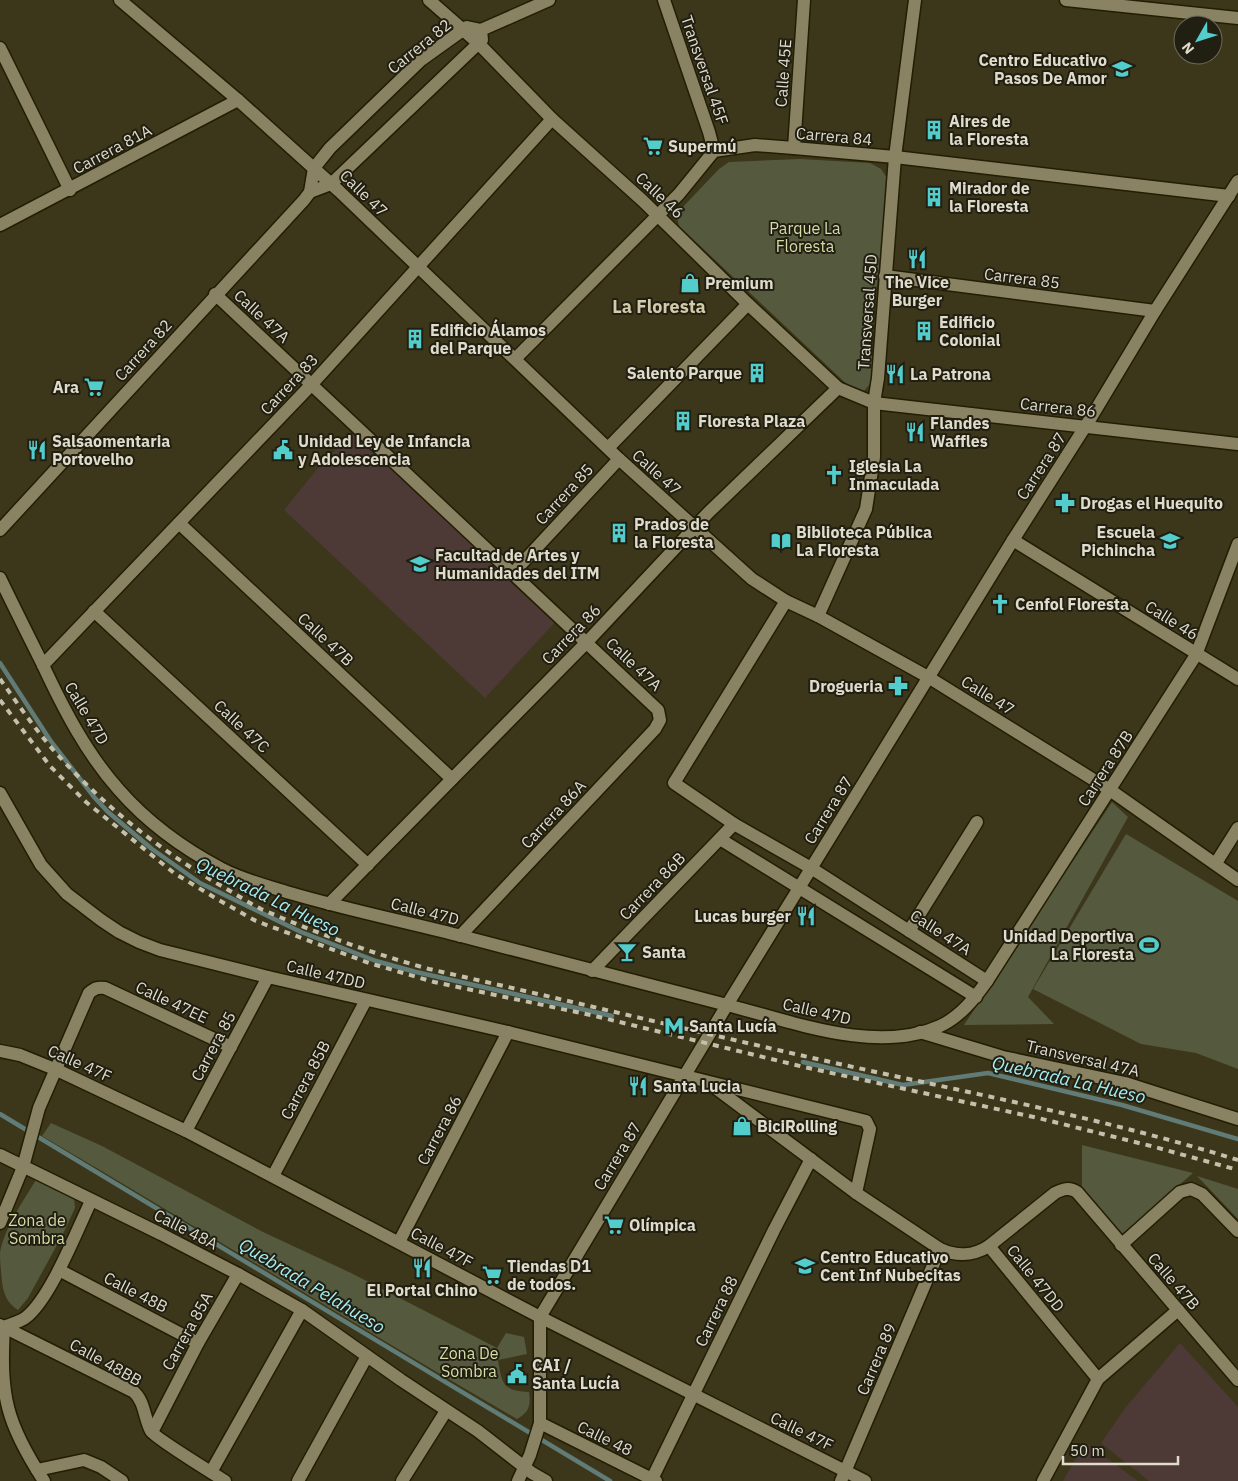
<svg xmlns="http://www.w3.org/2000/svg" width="1238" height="1481" font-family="'IBM Plex Sans',sans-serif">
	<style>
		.education { fill: #4d3935 }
		.green { fill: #55593e }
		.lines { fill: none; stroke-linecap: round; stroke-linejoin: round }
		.stream { stroke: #617b77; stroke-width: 4.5 }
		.street-casing { stroke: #231e02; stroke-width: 15 }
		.secondary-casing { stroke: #231e02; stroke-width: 15 }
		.street { stroke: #898363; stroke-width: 12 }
		.secondary { stroke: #898363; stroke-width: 12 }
		.rail { stroke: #c4c0ad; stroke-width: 4; stroke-dasharray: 6 6; stroke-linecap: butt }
		.labels { text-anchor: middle; stroke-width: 4; stroke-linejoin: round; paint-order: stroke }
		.street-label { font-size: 16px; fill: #dfdccb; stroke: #211e12 }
		.poi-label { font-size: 16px; font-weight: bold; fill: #dfdccb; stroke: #211e12; text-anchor: start }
		.park-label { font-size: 16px; fill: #d4dda6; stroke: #211e12 }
		.neighbourhood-label { font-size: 18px; font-weight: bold; fill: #d1cba9; stroke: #211e12 }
		.water-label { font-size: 18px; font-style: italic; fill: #a4eef4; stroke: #211e12 }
	</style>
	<rect width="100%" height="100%" fill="#3c371a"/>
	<g class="education">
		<path d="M352 433 558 619 485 698 284 510 317 469Z"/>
		<path d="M1180 1343 1238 1407V1481H1149L1101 1443 1126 1407Z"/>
		<path d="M1085 1442 1138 1481H1063Z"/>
	</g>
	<g class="green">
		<path d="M800 159 870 163 881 169 889 181 869 352 876 362 871 383 864 391H854L679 226 677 217 680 210 719 169 729 162Z"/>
		<path d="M1112 802 1128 817 1028 997 1054 1024 964 1025Z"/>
		<path d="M1126 834 1238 901V1069L1196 1053 1141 1044 1033 989Z"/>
		<path d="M51 1123 102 1146 263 1232 351 1273 497 1348 506 1333 524 1337 527 1354 498 1360C502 1383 502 1391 529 1392 531 1406 529 1412 517 1419 358 1327 201 1229 42 1136Z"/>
		<path d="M1082 1145 1193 1173 1122 1234 1082 1187Z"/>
		<path d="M1197 1176 1238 1189V1219Z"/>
		<path d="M36 1180 74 1198 75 1208 63 1234 28 1298 18 1310C7 1303 3 1293 2 1281 1 1272 0 1262 0 1253 4 1229 23 1201 36 1180Z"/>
	</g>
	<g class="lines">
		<g class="stream">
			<path d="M0 663 50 740 94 797 108 812 152 849 200 883 301 932 376 961 416 972 612 1016"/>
			<path d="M803 1062 903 1085 988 1073 1122 1105 1238 1139"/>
			<path d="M0 1114 610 1481"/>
		</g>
		<defs>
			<g id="street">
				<path d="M120 0 238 100 339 191 619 459 752 579 786 601 818 616 928 677 1110 790 1238 880"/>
				<path d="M429 0 478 43 552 119 643 201 748 304 838 388 874 403 1238 444"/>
				<path d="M664 0 709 132 714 151"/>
				<path d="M0 48 70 190"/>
				<path d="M794 148 804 0"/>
				<path d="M0 225 238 100"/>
				<path d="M885 276 1155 311"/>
				<path d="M215 294 658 710 660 720 655 729 460 936"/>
				<path d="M515 359 679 194 714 151 755 145 794 148 895 157 1229 196"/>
				<path d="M608 448 748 304"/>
				<path d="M179 523 452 779"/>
				<path d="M1013 540 1238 679"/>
				<path d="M513 573 619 459"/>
				<path d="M786 601 674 783 734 824 811 868 987 981"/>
				<path d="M94 611 368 865"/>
				<path d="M818 616 866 509 874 457V403L878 378 895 157 915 0"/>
				<path d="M43 665 312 384 552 119"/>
				<path d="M720 839 976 997"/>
				<path d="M1216 863 1238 828"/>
				<path d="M329 904 587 642 709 512 838 388"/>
				<path d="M909 931 977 822"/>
				<path d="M592 971 734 824"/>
				<path d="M727 1005C791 1021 876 1055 940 1026 960 1017 975 998 987 981L1196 655 1238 544"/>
				<path d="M920 1032 1003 1057 1125 1083 1238 1119"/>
				<path d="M685 1076 866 1121 870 1129 856 1193"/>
				<path d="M709 1083 856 1193 940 1249C958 1257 973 1256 989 1246L1055 1193C1063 1189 1069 1187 1077 1192L1238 1380"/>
				<path d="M186 1131 268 977"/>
				<path d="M273 1176 366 1000"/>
				<path d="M0 1223 23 1167 39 1108 89 993C95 988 98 987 105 988L231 1047"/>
				<path d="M399 1242 508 1032"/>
				<path d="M1121 1245 1180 1192 1191 1189 1202 1194 1238 1231"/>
				<path d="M989 1246 1098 1379"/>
				<path d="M59 1270 198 1343"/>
				<path d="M540 1317 865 1481"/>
				<path d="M0 1325 134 1392C145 1402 144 1418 151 1431 155 1438 214 1474 225 1481"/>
				<path d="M4 1327C0 1396 6 1423 44 1481"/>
				<path d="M4 1327C11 1324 19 1322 25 1318 50 1300 77 1230 91 1201"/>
				<path d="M152 1432 198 1343 238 1274"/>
				<path d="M37 1470 84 1460 101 1467 122 1481"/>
				<path d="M211 1472 302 1310"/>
				<path d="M652 1479 774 1230 811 1159"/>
				<path d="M298 1481 367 1356"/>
				<path d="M402 1481 446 1411"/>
				<path d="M841 1481 940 1249"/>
				<path d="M1043 1481 1098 1379 1178 1310"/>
			</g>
			<g id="secondary">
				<path d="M1066 0 1238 18"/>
				<path d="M310 192 331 184 482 40 481 30"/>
				<path d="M0 530 304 200 310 192 314 168 330 148 421 60 467 27 481 30 549 0"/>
				<path d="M0 578C14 607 28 635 42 663 63 708 86 753 119 790 147 822 184 849 222 869 243 880 268 886 290 893 348 910 407 922 465 937 552 959 639 982 727 1005"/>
				<path d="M0 793 41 865 67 894 101 920 119 932 139 942 160 950 268 977 508 1032 685 1076"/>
				<path d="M0 1051 20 1055 57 1070 186 1131 540 1317"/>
				<path d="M0 1155 161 1234 238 1274 302 1310 401 1380 478 1431 532 1473 546 1481"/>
				<path d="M540 1423 656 1481"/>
				<path d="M518 1481 530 1455 540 1423V1317L727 1005 1013 540 1092 416 1155 311 1238 181"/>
			</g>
		</defs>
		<use href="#street" class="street-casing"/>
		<use href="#secondary" class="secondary-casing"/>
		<use href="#street" class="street"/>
		<use href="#secondary" class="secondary"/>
		<g class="rail">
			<path d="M0 679C18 704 36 731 57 754 105 807 163 853 225 888 237 895 249 903 261 909 316 933 371 953 429 969 567 1000 705 1034 844 1065 976 1094 1109 1120 1238 1160"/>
			<path d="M0 700 50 766 86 802 174 873 217 899 256 921 315 943 369 963 434 982 595 1016 804 1067 1038 1118 1151 1146 1238 1170"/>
		</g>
	</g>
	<defs>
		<symbol id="school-bare" viewBox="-9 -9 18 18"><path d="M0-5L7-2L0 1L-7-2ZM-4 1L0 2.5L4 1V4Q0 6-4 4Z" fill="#52cdcc" stroke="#211e12" stroke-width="2.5" paint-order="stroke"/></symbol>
		<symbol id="building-bare" viewBox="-9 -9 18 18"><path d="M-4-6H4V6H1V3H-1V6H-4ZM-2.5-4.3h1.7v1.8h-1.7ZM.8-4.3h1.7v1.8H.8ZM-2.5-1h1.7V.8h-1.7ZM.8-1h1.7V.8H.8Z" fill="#52cdcc" stroke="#211e12" stroke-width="2.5" paint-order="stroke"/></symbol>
		<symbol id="supermarket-bare" viewBox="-9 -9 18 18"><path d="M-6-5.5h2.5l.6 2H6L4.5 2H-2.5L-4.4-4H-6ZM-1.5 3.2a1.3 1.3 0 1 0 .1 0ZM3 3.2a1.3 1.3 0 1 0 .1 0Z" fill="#52cdcc" stroke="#211e12" stroke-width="2.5" paint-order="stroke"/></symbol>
		<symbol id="restaurant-bare" viewBox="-9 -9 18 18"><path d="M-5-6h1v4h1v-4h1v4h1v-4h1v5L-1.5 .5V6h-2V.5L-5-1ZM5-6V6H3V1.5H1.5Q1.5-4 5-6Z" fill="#52cdcc" stroke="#211e12" stroke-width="2.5" paint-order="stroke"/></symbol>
		<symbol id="shop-bare" viewBox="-9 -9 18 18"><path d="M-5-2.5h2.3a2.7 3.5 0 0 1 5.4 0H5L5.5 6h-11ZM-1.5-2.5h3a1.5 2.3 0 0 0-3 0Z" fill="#52cdcc" stroke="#211e12" stroke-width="2.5" paint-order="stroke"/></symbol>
		<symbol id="civic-bare" viewBox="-9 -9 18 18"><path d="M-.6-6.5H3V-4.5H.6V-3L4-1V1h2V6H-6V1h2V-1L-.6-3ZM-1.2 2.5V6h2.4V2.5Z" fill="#52cdcc" stroke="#211e12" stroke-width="2.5" paint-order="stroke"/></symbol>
		<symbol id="church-bare" viewBox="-9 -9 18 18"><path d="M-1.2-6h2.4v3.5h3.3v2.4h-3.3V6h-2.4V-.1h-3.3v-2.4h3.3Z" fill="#52cdcc" stroke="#211e12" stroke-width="2.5" paint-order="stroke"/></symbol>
		<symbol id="pharmacy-bare" viewBox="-9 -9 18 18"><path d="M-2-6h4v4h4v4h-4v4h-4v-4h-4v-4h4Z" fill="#52cdcc" stroke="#211e12" stroke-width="2.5" paint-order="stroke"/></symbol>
		<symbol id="library-bare" viewBox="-9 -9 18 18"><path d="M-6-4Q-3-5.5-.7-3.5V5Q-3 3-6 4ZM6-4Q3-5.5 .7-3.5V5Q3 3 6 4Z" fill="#52cdcc" stroke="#211e12" stroke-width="2.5" paint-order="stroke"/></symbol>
		<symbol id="university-bare" viewBox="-9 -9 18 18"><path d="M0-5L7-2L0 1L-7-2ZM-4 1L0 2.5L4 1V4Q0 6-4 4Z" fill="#52cdcc" stroke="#211e12" stroke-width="2.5" paint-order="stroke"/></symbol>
		<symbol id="stadium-bare" viewBox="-9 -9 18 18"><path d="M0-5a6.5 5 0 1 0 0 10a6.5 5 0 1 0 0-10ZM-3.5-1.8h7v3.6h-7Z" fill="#52cdcc" stroke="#211e12" stroke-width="2.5" paint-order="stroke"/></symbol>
		<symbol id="bar-bare" viewBox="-9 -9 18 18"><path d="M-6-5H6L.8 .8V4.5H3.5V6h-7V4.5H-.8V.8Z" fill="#52cdcc" stroke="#211e12" stroke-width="2.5" paint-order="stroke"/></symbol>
		<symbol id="metro-bare" viewBox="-9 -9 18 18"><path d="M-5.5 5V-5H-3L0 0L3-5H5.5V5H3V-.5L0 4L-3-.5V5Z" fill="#52cdcc" stroke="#211e12" stroke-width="2.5" paint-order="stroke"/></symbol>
	</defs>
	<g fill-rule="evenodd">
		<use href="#school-bare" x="1108" y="55" width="28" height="28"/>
		<use href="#building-bare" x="920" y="116" width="28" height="28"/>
		<use href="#supermarket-bare" x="639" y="132" width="28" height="28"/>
		<use href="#building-bare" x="920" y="183" width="28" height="28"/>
		<use href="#restaurant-bare" x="903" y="245" width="28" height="28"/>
		<use href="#shop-bare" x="676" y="269" width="28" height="28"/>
		<use href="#building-bare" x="910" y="317" width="28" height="28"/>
		<use href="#building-bare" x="401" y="325" width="28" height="28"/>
		<use href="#building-bare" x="743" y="359" width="28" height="28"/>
		<use href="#restaurant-bare" x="881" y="360" width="28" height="28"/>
		<use href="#supermarket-bare" x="80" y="373" width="28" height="28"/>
		<use href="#building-bare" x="669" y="407" width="28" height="28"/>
		<use href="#restaurant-bare" x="901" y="418" width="28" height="28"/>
		<use href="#restaurant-bare" x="23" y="436" width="28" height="28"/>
		<use href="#civic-bare" x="269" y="436" width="28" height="28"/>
		<use href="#church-bare" x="820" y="461" width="28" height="28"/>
		<use href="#pharmacy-bare" x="1051" y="489" width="28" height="28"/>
		<use href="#building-bare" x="605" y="519" width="28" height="28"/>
		<use href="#library-bare" x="767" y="527" width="28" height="28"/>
		<use href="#school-bare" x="1156" y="527" width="28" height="28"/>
		<use href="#university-bare" x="406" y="550" width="28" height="28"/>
		<use href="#church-bare" x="986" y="590" width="28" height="28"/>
		<use href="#pharmacy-bare" x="884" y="672" width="28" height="28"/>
		<use href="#restaurant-bare" x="792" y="902" width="28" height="28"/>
		<use href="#stadium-bare" x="1135" y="931" width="28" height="28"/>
		<use href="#bar-bare" x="613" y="938" width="28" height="28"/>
		<use href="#metro-bare" x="660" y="1012" width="28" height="28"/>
		<use href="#restaurant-bare" x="624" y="1072" width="28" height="28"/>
		<use href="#shop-bare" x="728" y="1112" width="28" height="28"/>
		<use href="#supermarket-bare" x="600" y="1211" width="28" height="28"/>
		<use href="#school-bare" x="791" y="1252" width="28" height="28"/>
		<use href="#restaurant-bare" x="408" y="1254" width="28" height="28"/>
		<use href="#supermarket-bare" x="478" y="1261" width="28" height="28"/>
		<use href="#civic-bare" x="503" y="1360" width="28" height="28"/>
	</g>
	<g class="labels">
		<g class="street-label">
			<text transform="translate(419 46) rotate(-39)" y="6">Carrera 82</text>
			<text transform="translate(705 70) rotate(71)" y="6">Transversal 45F</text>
			<text transform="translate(783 73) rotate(-86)" y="6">Calle 45E</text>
			<text transform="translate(834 136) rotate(5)" y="6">Carrera 84</text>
			<text transform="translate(112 149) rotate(-28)" y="6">Carrera 81A</text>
			<text transform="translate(364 193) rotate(44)" y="6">Calle 47</text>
			<text transform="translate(660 195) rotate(43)" y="6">Calle 46</text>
			<text transform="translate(1022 278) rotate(7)" y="6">Carrera 85</text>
			<text transform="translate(867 312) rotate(-86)" y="6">Transversal 45D</text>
			<text transform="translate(262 316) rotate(43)" y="6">Calle 47A</text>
			<text transform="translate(143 350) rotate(-48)" y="6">Carrera 82</text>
			<text transform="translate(289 384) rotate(-47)" y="6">Carrera 83</text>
			<text transform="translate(1058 407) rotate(6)" y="6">Carrera 86</text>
			<text transform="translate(1041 466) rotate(-57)" y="6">Carrera 87</text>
			<text transform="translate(657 472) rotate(42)" y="6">Calle 47</text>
			<text transform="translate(564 494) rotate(-47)" y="6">Carrera 85</text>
			<text transform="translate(1172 620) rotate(32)" y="6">Calle 46</text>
			<text transform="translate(571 634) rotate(-46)" y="6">Carrera 86</text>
			<text transform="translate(326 639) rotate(43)" y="6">Calle 47B</text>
			<text transform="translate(634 664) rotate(43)" y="6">Calle 47A</text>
			<text transform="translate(988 695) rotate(32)" y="6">Calle 47</text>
			<text transform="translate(87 713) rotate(59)" y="6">Calle 47D</text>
			<text transform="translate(242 726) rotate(43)" y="6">Calle 47C</text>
			<text transform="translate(1105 768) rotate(-57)" y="6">Carrera 87B</text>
			<text transform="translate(828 810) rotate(-58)" y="6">Carrera 87</text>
			<text transform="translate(553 814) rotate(-47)" y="6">Carrera 86A</text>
			<text transform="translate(652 886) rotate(-46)" y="6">Carrera 86B</text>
			<text transform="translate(425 911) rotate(14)" y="6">Calle 47D</text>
			<text transform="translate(941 932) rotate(33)" y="6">Calle 47A</text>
			<text transform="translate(326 974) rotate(13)" y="6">Calle 47DD</text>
			<text transform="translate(172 1002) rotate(25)" y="6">Calle 47EE</text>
			<text transform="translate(817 1011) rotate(13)" y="6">Calle 47D</text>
			<text transform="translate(213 1046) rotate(-62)" y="6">Carrera 85</text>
			<text transform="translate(1083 1058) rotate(13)" y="6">Transversal 47A</text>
			<text transform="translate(80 1063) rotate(24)" y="6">Calle 47F</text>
			<text transform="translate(305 1080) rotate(-62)" y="6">Carrera 85B</text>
			<text transform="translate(439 1130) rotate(-62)" y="6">Carrera 86</text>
			<text transform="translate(617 1156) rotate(-59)" y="6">Carrera 87</text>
			<text transform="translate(186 1229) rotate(27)" y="6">Calle 48A</text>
			<text transform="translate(442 1247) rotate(28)" y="6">Calle 47F</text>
			<text transform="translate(1036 1278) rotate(51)" y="6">Calle 47DD</text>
			<text transform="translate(1174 1281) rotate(49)" y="6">Calle 47B</text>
			<text transform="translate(136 1292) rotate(27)" y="6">Calle 48B</text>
			<text transform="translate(716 1311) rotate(-64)" y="6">Carrera 88</text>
			<text transform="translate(187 1331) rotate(-61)" y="6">Carrera 85A</text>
			<text transform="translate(876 1359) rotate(-67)" y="6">Carrera 89</text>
			<text transform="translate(106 1362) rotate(29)" y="6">Calle 48BB</text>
			<text transform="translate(802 1431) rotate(26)" y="6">Calle 47F</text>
			<text transform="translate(605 1438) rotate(26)" y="6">Calle 48</text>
		</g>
		<g class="poi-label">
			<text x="1107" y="66" text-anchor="end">Centro Educativo<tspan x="1107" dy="18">Pasos De Amor</tspan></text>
			<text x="949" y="127">Aires de<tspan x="949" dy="18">la Floresta</tspan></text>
			<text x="668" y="152">Supermú</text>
			<text x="949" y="194">Mirador de<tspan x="949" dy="18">la Floresta</tspan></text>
			<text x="917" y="288" text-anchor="middle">The Vice<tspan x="917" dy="18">Burger</tspan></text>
			<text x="705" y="289">Premium</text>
			<text x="939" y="328">Edificio<tspan x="939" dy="18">Colonial</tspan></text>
			<text x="430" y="336">Edificio Álamos<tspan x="430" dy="18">del Parque</tspan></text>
			<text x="742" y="379" text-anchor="end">Salento Parque</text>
			<text x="910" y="380">La Patrona</text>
			<text x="79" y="393" text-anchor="end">Ara</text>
			<text x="698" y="427">Floresta Plaza</text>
			<text x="930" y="429">Flandes<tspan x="930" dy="18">Waffles</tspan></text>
			<text x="52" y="447">Salsaomentaria<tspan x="52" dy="18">Portovelho</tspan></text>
			<text x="298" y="447">Unidad Ley de Infancia<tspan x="298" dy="18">y Adolescencia</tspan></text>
			<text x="849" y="472">Iglesia La<tspan x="849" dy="18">Inmaculada</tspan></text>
			<text x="1080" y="509">Drogas el Huequito</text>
			<text x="634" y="530">Prados de<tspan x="634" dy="18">la Floresta</tspan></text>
			<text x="796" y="538">Biblioteca Pública<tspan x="796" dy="18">La Floresta</tspan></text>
			<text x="1155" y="538" text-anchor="end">Escuela<tspan x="1155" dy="18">Pichincha</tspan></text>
			<text x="435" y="561">Facultad de Artes y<tspan x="435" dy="18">Humanidades del ITM</tspan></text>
			<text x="1015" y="610">Cenfol Floresta</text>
			<text x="883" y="692" text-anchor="end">Drogueria</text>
			<text x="791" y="922" text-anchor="end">Lucas burger</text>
			<text x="1134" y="942" text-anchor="end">Unidad Deportiva<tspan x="1134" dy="18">La Floresta</tspan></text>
			<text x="642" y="958">Santa</text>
			<text x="689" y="1032">Santa Lucía</text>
			<text x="653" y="1092">Santa Lucia</text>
			<text x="757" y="1132">BiciRolling</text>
			<text x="629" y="1231">Olímpica</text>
			<text x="820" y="1263">Centro Educativo<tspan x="820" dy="18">Cent Inf Nubecitas</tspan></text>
			<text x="507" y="1272">Tiendas D1<tspan x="507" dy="18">de todos.</tspan></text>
			<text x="422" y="1296" text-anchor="middle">El Portal Chino</text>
			<text x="532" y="1371">CAI /<tspan x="532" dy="18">Santa Lucía</tspan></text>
		</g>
		<g class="park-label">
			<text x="805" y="234">Parque La<tspan x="805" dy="18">Floresta</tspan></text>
			<text x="37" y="1226">Zona de<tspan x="37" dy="18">Sombra</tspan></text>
			<text x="469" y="1359">Zona De<tspan x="469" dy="18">Sombra</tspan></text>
		</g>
		<g class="neighbourhood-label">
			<text x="659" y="313">La Floresta</text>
		</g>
		<g class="water-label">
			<text transform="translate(268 897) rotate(26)" y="6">Quebrada La Hueso</text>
			<text transform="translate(1069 1080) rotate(13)" y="6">Quebrada La Hueso</text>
			<text transform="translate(312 1286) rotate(31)" y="6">Quebrada Pelahueso</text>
		</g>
	</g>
	<g transform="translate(1198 40) rotate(231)"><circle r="24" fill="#211e12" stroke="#6d6a5c"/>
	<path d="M0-4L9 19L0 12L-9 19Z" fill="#52cdcc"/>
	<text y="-8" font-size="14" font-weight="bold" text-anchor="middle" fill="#dfdccb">N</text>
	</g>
	<path d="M1063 1456v8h115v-8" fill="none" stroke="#dfdccb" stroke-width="2.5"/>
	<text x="1070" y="1456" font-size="15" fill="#dfdccb" stroke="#211e12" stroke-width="4" paint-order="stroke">50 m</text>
</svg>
